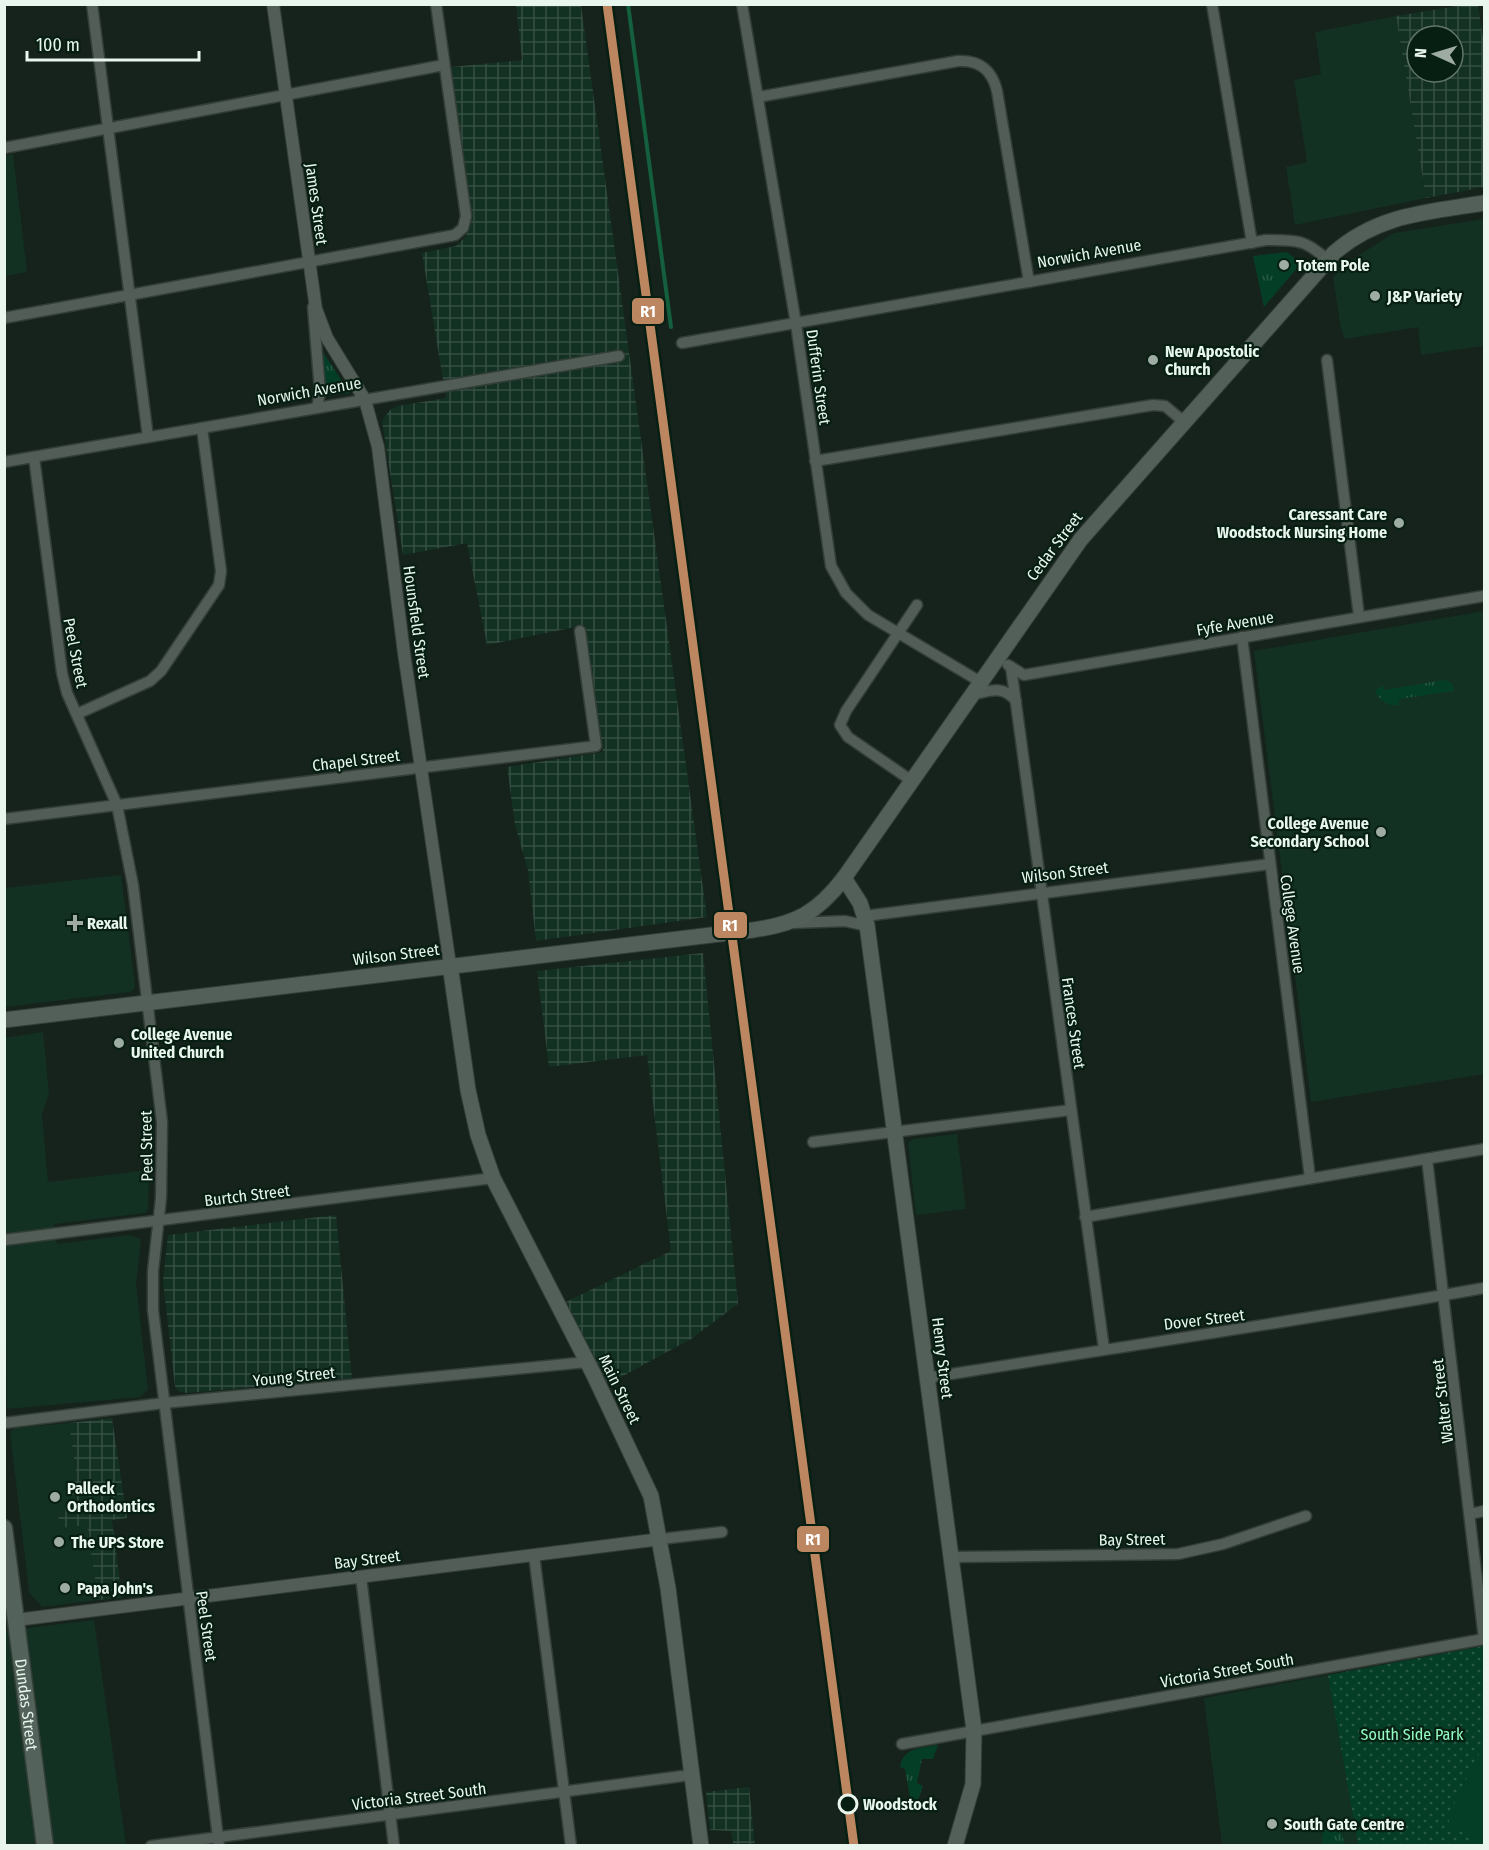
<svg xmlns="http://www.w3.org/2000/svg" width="1489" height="1850" font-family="'Fira Sans Condensed',sans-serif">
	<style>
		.built { fill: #133122 }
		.industrial { fill: url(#industrial-grid); fill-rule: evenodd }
		.grass { fill: url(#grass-tufts) }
		.park { fill: url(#park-dots) }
		.pitch { fill: #053e26 }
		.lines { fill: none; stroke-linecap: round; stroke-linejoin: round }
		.stream { stroke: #145f3e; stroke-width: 4 }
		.minor-casing { stroke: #343e39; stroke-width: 13 }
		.tertiary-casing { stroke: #343e39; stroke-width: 14 }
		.secondary-casing { stroke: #343e39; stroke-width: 17 }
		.primary-casing { stroke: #343e39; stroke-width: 19 }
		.minor { stroke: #535d58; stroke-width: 10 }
		.tertiary { stroke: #535d58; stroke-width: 12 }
		.secondary { stroke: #536059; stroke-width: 15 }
		.primary { stroke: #53625a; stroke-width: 16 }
		.rail-1-casing { stroke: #071f13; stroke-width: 14 }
		.rail-1 { stroke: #bb8660; stroke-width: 9 }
		.poi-dot { fill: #9eaca4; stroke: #071f13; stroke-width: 2 }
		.stop-dot { fill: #071f13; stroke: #e8f6ed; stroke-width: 3 }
		.labels { text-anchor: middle; stroke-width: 4.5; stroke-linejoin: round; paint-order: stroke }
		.street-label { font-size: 16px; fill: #e8f6ed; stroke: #071f13 }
		.poi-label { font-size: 16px; font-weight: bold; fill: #e8f6ed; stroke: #071f13; text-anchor: start }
		.park-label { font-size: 16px; fill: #93fbc3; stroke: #071f13 }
		.stop-label { font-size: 16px; font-weight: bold; fill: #e8f6ed; stroke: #071f13; text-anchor: start }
		.line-badge { stroke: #071f13; stroke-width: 2 }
		.badge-label { font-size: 16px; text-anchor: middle; font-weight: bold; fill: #fff }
	</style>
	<defs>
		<pattern id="industrial-grid" width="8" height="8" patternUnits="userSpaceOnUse" patternTransform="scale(1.5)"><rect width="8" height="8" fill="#133122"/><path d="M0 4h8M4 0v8" fill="none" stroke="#354f42"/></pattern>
		<pattern id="grass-tufts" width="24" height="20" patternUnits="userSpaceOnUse" patternTransform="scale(1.5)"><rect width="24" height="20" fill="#053e26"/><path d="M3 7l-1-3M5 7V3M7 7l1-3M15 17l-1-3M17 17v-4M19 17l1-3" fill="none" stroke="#295a46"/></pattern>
		<pattern id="park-dots" width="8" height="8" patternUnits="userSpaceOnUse" patternTransform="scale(1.5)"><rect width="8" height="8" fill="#053e26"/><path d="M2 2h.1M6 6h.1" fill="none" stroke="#295a46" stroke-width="1.8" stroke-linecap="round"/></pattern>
	</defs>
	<rect width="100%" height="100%" fill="#16231c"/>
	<g class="built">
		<path d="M1396 16 1426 198 1295 225 1286 167 1307 162 1294 80 1321 74 1315 32Z"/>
		<path d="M13 154 27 272 5 276V156Z"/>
		<path d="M1484 219V346L1421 355 1418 327 1345 339 1341 329 1333 277 1347 263 1394 233Z"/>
		<path d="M1484 611V1074L1311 1102 1254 651Z"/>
		<path d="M121 875 135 984 134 989 130 992 5 1007V880L6 888Z"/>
		<path d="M43 1032 49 1093 42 1115 48 1182 149 1170 148 1209 145 1213 54 1224 57 1244 129 1235 141 1239 136 1284 148 1389 140 1397 7 1409 4 1038Z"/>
		<path d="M957 1134 966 1209 916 1215 908 1143 913 1139Z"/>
		<path d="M69 1423 77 1480 71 1507 57 1510 60 1527 87 1525 98 1600 42 1607 29 1592 10 1432 15 1428Z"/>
		<path d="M94 1620 126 1845H5L4 1631Z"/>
		<path d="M1328 1675 1358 1845H1222L1204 1698Z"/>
	</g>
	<g class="industrial">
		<path d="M516 5H581L707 917 536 941 528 870 515 825 507 767 603 752 585 625 487 645 467 543 403 555 382 421 390 410 398 406 446 398 422 253 456 246 466 236 470 225 451 67 522 60Z"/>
		<path d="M1464 5H1478L1484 45V187L1426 198 1396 16ZM1417 36H1453V72H1417Z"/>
		<path d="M703 953 738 1304 691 1339 608 1384 566 1302 671 1251 647 1055 549 1067 537 971Z"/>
		<path d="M336 1215 352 1378 187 1393 178 1391 175 1386 163 1281 168 1235Z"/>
		<path d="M112 1418 127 1518 112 1520 122 1598 98 1600 87 1525 60 1528 57 1509 71 1507 67 1481 77 1480 69 1423Z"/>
		<path d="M749 1787 755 1845H728L733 1843 731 1831 710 1830 706 1792Z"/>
	</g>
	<g class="grass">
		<path d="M1287 252 1296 259 1298 267 1264 307 1253 256Z"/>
		<path d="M322 351 350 393 323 395Z"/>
		<path d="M1444 680 1452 683 1454 691 1399 699V705C1388 707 1379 701 1375 690L1383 686 1384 690Z"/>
		<path d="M938 1745 933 1759H922L917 1783 923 1786 913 1814 905 1769 900 1767C903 1747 922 1748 938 1745Z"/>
		<path d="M1333 1826 1340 1829 1345 1845H1322L1323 1832Z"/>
	</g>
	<path class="park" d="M1484 1646V1845H1358L1328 1675Z"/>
	<path class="pitch" d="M1484 1744V1844L1450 1826 1448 1816Z"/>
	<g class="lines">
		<path class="stream" d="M628 4 671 327"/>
		<defs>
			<g id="minor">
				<path d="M92 4 148 437"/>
				<path d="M742 4 796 324 831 566 846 593 868 615 979 681"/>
				<path d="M1212 4 1252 243"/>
				<path d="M758 97 958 61C980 60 992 70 997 91L1029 282"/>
				<path d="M4 148 444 65"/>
				<path d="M313 307 320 391 317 408"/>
				<path d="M4 318 455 235 463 228 466 216 436 4"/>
				<path d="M682 343 1266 240C1295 240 1306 239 1327 260"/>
				<path d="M1327 360 1359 616"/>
				<path d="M34 457 62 673 67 693 117 805 133 885 162 1122 161 1198 153 1271V1310L219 1846"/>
				<path d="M815 461 1153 405 1165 406 1183 421"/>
				<path d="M4 462 619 356"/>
				<path d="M1242 637 1310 1178"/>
				<path d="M1008 665 1024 675 1484 596"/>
				<path d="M1011 667 1104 1349"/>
				<path d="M971 695C988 691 1003 684 1016 701"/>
				<path d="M77 714 150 681 161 671 219 585 221 571 202 428"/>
				<path d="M912 781 848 737 840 725 846 711 917 605"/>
				<path d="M4 819 596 746 580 631"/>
				<path d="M865 916 1270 864"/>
				<path d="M794 923 845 921 867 926"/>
				<path d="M813 1142 1071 1110"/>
				<path d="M1427 1159 1484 1639"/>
				<path d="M1085 1217 1484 1149"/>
				<path d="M4 1240 493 1178"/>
				<path d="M927 1378C1113 1348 1299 1321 1484 1288"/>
				<path d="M4 1423 164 1403 587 1362"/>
				<path d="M1470 1514 1484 1511"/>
				<path d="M661 1539 722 1532"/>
				<path d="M534 1555 571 1846"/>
				<path d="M953 1557 1178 1554 1223 1544 1306 1516"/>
				<path d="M361 1577 394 1846"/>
				<path d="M902 1744 1484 1639"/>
				<path d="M151 1846 690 1775"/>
			</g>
			<g id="tertiary">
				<path d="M273 4 316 309 327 338 365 400 378 447 404 653 450 965"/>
				<path d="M16 1620 661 1539"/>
			</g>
			<g id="secondary">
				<path d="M844 878 860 903 867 925 974 1730 973 1784 955 1846"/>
				<path d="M450 965 468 1090 478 1135 493 1178 593 1373 651 1496 668 1588 701 1846"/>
				<path d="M4 1020 753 930C796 924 817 913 844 878L1081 539 1334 253C1378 214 1429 212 1484 203"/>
			</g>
			<g id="primary">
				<path id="s1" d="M4 1528 45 1846"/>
			</g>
		</defs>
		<use href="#minor" class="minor-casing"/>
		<use href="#tertiary" class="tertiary-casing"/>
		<use href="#secondary" class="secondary-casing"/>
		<use href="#primary" class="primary-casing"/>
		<use href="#minor" class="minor"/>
		<use href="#tertiary" class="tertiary"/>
		<use href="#secondary" class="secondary"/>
		<use href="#primary" class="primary"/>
		<defs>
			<path id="rail-1" d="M607 4 854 1846"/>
		</defs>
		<use href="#rail-1" class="rail-1-casing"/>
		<use href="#rail-1" class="rail-1"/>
	</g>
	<g class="poi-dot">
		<circle cx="1284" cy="265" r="6"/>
		<circle cx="1375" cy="296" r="6"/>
		<circle cx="1153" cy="360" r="6"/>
		<circle cx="1399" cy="523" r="6"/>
		<circle cx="1381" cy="832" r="6"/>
		<path d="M72 914h6v6h6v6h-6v6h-6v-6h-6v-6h6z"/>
		<circle cx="119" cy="1043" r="6"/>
		<circle cx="55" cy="1497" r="6"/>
		<circle cx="59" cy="1542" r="6"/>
		<circle cx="65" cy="1588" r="6"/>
		<circle cx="1272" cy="1824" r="6"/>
	</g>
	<circle class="stop-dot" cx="848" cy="1804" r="9"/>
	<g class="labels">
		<g class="street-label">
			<text transform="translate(317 204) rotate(82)" y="6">James Street</text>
			<text transform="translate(1089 253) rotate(-10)" y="6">Norwich Avenue</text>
			<text transform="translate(819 377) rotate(82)" y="6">Dufferin Street</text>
			<text transform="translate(309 391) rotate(-10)" y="6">Norwich Avenue</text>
			<text transform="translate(1054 546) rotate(-53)" y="6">Cedar Street</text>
			<text transform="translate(417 622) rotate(82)" y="6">Hounsfield Street</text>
			<text transform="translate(1235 623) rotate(-10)" y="6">Fyfe Avenue</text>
			<text transform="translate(76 653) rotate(79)" y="6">Peel Street</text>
			<text transform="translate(356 760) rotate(-7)" y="6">Chapel Street</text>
			<text transform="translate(1065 872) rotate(-7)" y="6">Wilson Street</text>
			<text transform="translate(1293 924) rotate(82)" y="6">College Avenue</text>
			<text transform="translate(396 954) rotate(-7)" y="6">Wilson Street</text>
			<text transform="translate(1074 1023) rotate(82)" y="6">Frances Street</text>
			<text transform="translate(146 1146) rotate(-91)" y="6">Peel Street</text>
			<text transform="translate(247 1195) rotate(-7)" y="6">Burtch Street</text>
			<text transform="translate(1204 1319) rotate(-7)" y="6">Dover Street</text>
			<text transform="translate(943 1358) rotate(83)" y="6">Henry Street</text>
			<text transform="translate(294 1376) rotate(-6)" y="6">Young Street</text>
			<text transform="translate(620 1389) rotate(64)" y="6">Main Street</text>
			<text transform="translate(1442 1401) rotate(-97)" y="6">Walter Street</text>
			<text transform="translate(1132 1539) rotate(-1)" y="6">Bay Street</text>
			<text transform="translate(367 1559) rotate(-7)" y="6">Bay Street</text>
			<text transform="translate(207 1626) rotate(82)" y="6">Peel Street</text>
			<text transform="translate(1227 1670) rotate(-10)" y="6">Victoria Street South</text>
			<text dy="6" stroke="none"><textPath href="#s1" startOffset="178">Dundas Street</textPath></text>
			<text transform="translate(419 1796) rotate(-7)" y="6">Victoria Street South</text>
		</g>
		<g class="poi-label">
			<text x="1296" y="271">Totem Pole</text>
			<text x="1387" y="302">J&amp;P Variety</text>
			<text x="1165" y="357">New Apostolic<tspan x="1165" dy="18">Church</tspan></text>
			<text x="1387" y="520" text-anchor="end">Caressant Care<tspan x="1387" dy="18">Woodstock Nursing Home</tspan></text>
			<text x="1369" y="829" text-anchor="end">College Avenue<tspan x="1369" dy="18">Secondary School</tspan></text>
			<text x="87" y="929">Rexall</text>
			<text x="131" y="1040">College Avenue<tspan x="131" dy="18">United Church</tspan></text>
			<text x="67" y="1494">Palleck<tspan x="67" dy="18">Orthodontics</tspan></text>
			<text x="71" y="1548">The UPS Store</text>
			<text x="77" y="1594">Papa John's</text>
			<text x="1284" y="1830">South Gate Centre</text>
		</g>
		<g class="park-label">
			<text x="1412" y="1740">South Side Park</text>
		</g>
		<g class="stop-label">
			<text x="863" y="1810">Woodstock</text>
		</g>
	</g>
	<g class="line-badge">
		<rect x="631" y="297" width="34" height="28" rx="6" fill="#bb8660"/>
		<rect x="713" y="911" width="35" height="28" rx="6" fill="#bb8660"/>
		<rect x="796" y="1525" width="34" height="28" rx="6" fill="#bb8660"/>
	</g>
	<g class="badge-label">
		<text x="648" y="317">R1</text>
		<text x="730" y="931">R1</text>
		<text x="813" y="1545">R1</text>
	</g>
	<rect width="1489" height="1850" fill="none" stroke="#e8f6ed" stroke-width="12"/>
	<g transform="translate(1435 54) rotate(274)"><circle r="28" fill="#071f13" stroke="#61756a" stroke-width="1.5"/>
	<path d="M0-4.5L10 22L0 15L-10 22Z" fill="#9eaca4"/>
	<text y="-9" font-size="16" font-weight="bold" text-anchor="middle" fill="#e8f6ed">N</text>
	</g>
	<path d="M27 51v9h172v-9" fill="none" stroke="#e8f6ed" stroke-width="3"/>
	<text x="36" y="51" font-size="18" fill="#e8f6ed" stroke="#071f13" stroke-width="4.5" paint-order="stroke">100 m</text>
</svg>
